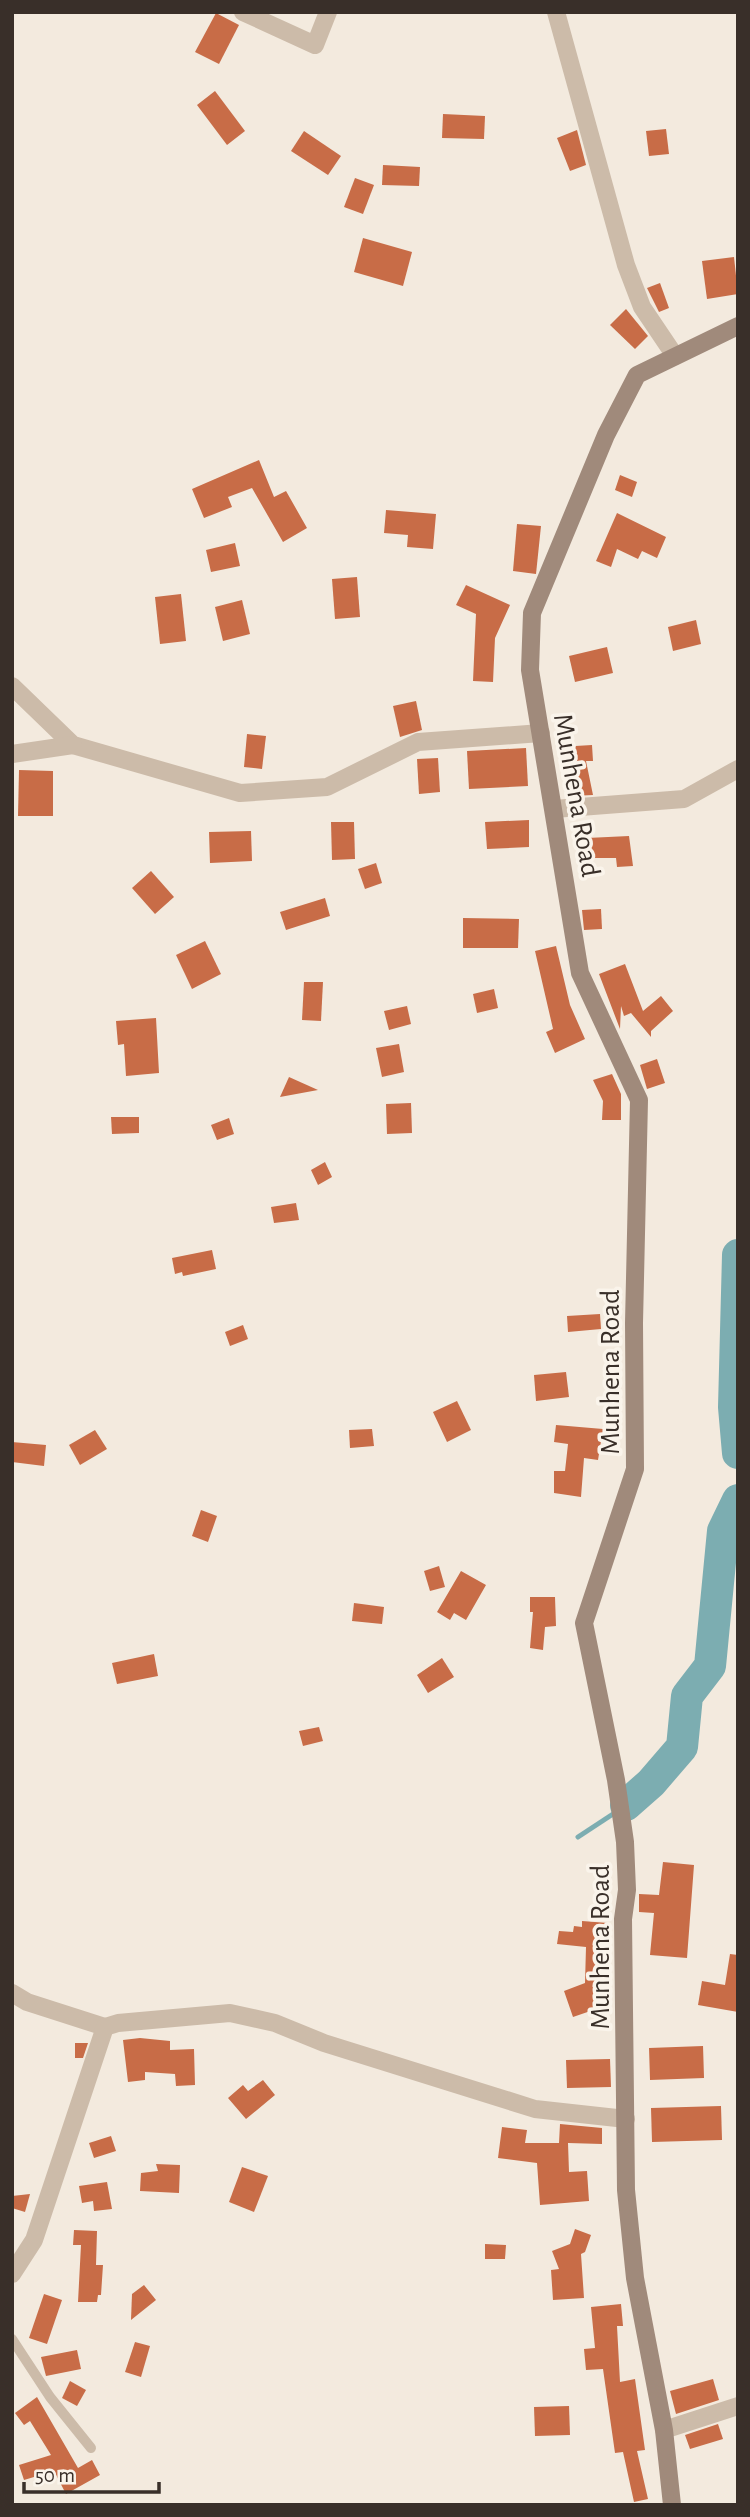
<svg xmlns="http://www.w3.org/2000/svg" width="750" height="2517" font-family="'Alegreya Sans',sans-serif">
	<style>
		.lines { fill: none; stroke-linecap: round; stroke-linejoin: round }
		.stream { stroke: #7cadb1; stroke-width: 5 }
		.river { stroke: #7cadb1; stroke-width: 32 }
		.building { fill: #c86c47 }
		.lane { stroke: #ccbba9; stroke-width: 10 }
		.street { stroke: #ccbba9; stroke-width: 18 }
		.secondary { stroke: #a08a7b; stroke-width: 18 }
		.labels { text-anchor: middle; stroke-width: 7; stroke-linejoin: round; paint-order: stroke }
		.street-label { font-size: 28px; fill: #392f29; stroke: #faf4eb }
	</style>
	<rect width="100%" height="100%" fill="#f3eade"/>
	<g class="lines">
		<path class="stream" d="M578 1837 613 1814"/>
		<g class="river">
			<path d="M738 1255 734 1407 738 1453"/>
			<path d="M626 1805 651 1783 682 1747 687 1696 710 1666 723 1531 738 1500"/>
		</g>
	</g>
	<g class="building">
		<path d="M216 13 239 25 219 64 195 52Z"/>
		<path d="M215 91 245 131 227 145 197 105Z"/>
		<path d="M443 114 485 116 484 139 442 138Z"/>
		<path d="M666 129 669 154 649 156 646 131Z"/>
		<path d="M577 130 586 165 570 171 557 138Z"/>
		<path d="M304 131 341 156 328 175 291 151Z"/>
		<path d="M383 165 420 167 419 186 382 185Z"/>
		<path d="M355 178 374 185 363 214 344 207Z"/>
		<path d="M363 238 412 252 403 286 354 272Z"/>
		<path d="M734 257 738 294 707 299 702 261Z"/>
		<path d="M660 283 669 308 659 312 647 288Z"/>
		<path d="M626 309 648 336 635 349 610 325Z"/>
		<path d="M259 460 274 497 286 491 307 528 283 542 252 488 228 497 232 507 204 518 192 489Z"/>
		<path d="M620 475 637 482 632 497 615 490Z"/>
		<path d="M386 510 436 514 433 549 407 547 408 535 384 533Z"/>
		<path d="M617 513 666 537 657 558 642 551 638 559 617 549 611 567 596 561Z"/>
		<path d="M517 524 541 526 536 574 513 571Z"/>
		<path d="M235 543 240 566 211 572 206 550Z"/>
		<path d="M357 577 360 617 335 619 332 579Z"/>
		<path d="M466 585 510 605 495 638 493 682 473 681 476 614 456 605Z"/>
		<path d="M181 594 186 641 160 644 155 597Z"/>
		<path d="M242 600 250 634 223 641 215 607Z"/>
		<path d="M696 620 701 644 673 651 668 627Z"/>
		<path d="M607 647 613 673 575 682 569 656Z"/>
		<path d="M416 701 422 730 400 737 393 706Z"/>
		<path d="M247 734 266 736 262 769 244 767Z"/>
		<path d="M592 745 593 761H586L593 795 572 796 565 762 560 763 559 747Z"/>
		<path d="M526 748 528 786 469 789 467 751Z"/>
		<path d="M438 758 440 792 419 794 417 759Z"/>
		<path d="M19 770 53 771V816H18Z"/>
		<path d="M529 820V847L487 849 485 822Z"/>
		<path d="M331 822H354L355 859 332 860Z"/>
		<path d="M251 831 252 861 210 863 209 832Z"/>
		<path d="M629 836 633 866 617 867 616 858H587V838Z"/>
		<path d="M376 863 382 883 365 889 358 869Z"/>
		<path d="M151 871 174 897 155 914 132 888Z"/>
		<path d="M325 898 330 916 286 930 280 912Z"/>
		<path d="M601 909 602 929 584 930 582 910Z"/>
		<path d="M463 918 519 919 518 948H463Z"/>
		<path d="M205 941 221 974 192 989 176 955Z"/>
		<path d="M556 946 570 1005 585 1039 555 1053 546 1032 553 1029 535 951Z"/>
		<path d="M625 964 643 1011 661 996 673 1011 651 1031V1037L631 1013 624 1016 621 1006 620 1029 599 974Z"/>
		<path d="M304 982H323L321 1021 302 1020Z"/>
		<path d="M494 989 498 1008 477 1013 473 994Z"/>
		<path d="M407 1006 411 1024 389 1030 384 1011Z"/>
		<path d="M156 1018 159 1073 126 1076 124 1044 118 1045 116 1021Z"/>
		<path d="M399 1044 404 1072 382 1077 376 1048Z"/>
		<path d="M657 1059 665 1083 647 1089 640 1065Z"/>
		<path d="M612 1074 621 1094V1120H602L603 1101 593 1080Z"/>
		<path d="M289 1077 318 1090 280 1097Z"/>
		<path d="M411 1103 412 1133 387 1134 386 1104Z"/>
		<path d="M111 1117H139V1133L112 1134Z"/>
		<path d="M229 1118 234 1134 217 1140 211 1125Z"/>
		<path d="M325 1162 332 1177 318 1185 311 1170Z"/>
		<path d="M296 1203 299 1220 274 1223 271 1207Z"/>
		<path d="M212 1250 216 1269 183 1276 182 1272 175 1274 172 1258Z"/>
		<path d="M600 1314 601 1329 568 1332 567 1316Z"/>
		<path d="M243 1325 248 1339 230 1346 225 1332Z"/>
		<path d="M566 1372 569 1397 536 1401 534 1375Z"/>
		<path d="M457 1401 471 1430 447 1442 433 1412Z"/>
		<path d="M556 1425 603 1429 598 1460 584 1458 581 1497 554 1493V1471H565L568 1444 554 1442Z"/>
		<path d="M372 1429 374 1446 350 1448 349 1430Z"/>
		<path d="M95 1430 107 1449 80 1465 69 1445Z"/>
		<path d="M12 1442 46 1445 44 1466 12 1462Z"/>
		<path d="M201 1510 217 1516 208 1542 192 1536Z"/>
		<path d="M439 1566 445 1587 430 1591 424 1571Z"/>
		<path d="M461 1571 486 1585 466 1620 454 1613 450 1620 437 1612Z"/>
		<path d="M530 1597H555L556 1626 545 1627 543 1650 530 1648 533 1612H530Z"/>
		<path d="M354 1603 384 1607 382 1624 352 1621Z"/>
		<path d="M154 1654 158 1676 117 1684 112 1663Z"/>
		<path d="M442 1658 454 1677 428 1693 417 1675Z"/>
		<path d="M319 1727 323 1741 303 1746 299 1731Z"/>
		<path d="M663 1862 694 1865 687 1958 650 1955 654 1913 639 1912V1894L659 1895Z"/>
		<path d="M582 1921 608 1923 604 1974H594L605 2006 573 2017 564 1991 585 1983 586 1947 557 1944 559 1931 573 1932 574 1926 582 1927Z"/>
		<path d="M730 1954 738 1955V2012L698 2005 702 1981 725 1985Z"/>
		<path d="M140 2038 170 2041V2050L194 2049 195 2085 176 2086 175 2074 145 2072V2080L128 2082 123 2040Z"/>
		<path d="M75 2043H88L83 2058H75Z"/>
		<path d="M703 2046 704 2078 650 2080 649 2048Z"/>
		<path d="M610 2059 611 2087 567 2088 566 2060Z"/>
		<path d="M263 2080 275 2095 246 2119 228 2098 243 2085 248 2091Z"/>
		<path d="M721 2106 722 2140 652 2142 651 2108Z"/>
		<path d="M560 2124 602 2128V2144L568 2143 569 2172 587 2171 589 2201 540 2205 537 2163 498 2158 502 2127 527 2130 525 2143H559Z"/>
		<path d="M111 2136 116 2151 94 2158 89 2143Z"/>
		<path d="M156 2164 180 2165 179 2193 140 2191 141 2173 158 2171Z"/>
		<path d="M242 2167 268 2176 254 2212 229 2202Z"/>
		<path d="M107 2182 112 2209 94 2211 93 2201 82 2203 79 2186Z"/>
		<path d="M30 2194 25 2212 12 2208V2196Z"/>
		<path d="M575 2229 591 2235 585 2252 581 2254 584 2298 553 2300 551 2270 559 2269 552 2251 570 2244Z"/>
		<path d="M74 2230 97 2231 96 2265H103L101 2295H98L97 2302H78L81 2245H73Z"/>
		<path d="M485 2244 506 2245 505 2259H485Z"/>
		<path d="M144 2285 156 2300 131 2320 132 2294Z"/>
		<path d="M44 2294 62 2300 47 2344 29 2338Z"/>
		<path d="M621 2304 623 2326H617L620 2382 635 2379 645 2450 637 2451 648 2499 634 2502 623 2452 615 2453 603 2369 586 2370 584 2349 595 2348 591 2307Z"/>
		<path d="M135 2342 150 2346 141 2377 125 2372Z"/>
		<path d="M77 2350 81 2369 46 2376 41 2357Z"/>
		<path d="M713 2379 719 2400 676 2414 670 2391Z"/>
		<path d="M70 2381 86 2390 77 2406 62 2398Z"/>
		<path d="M37 2397 78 2468 92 2460 100 2475 66 2494 54 2471 24 2480 19 2465 51 2455 30 2421 24 2425 15 2413Z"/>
		<path d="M569 2406 570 2435 535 2436 534 2407Z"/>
		<path d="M718 2424 723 2439 690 2449 685 2435Z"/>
	</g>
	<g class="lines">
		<path class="lane" d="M12 2339 50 2397 91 2448"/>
		<g class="street">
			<path d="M243 12 315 45 328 12"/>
			<path d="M556 12 626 265 642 307 675 356"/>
			<path d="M12 686 73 745 240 793 327 787 418 742 541 733"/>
			<path d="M12 754 73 745"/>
			<path d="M554 809 684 799 738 769"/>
			<path d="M12 1993 27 2002 105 2027"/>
			<path d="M12 2274 34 2240 105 2027 118 2023 230 2013 275 2023 324 2043 535 2109 626 2119"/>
			<path d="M664 2430 738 2406"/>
		</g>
		<path class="secondary" d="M672 2505 664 2430 635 2278 626 2190 623 1919 627 1890 625 1842 616 1780 584 1623 635 1469 634 1323 639 1100 580 973 530 670 532 613 606 435 637 375 738 326"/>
	</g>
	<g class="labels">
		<g class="street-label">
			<text transform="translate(578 795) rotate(80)" y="10">Munhena Road</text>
			<text transform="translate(609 1372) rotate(-90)" y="10">Munhena Road</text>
			<text transform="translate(599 1947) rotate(-90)" y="10">Munhena Road</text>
		</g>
	</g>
	<rect width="750" height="2517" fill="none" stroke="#392f29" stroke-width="28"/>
	<path d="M24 2482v10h135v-10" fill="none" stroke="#392f29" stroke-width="3.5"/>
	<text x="35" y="2482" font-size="21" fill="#392f29" stroke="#faf4eb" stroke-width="5" paint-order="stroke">50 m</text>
</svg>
